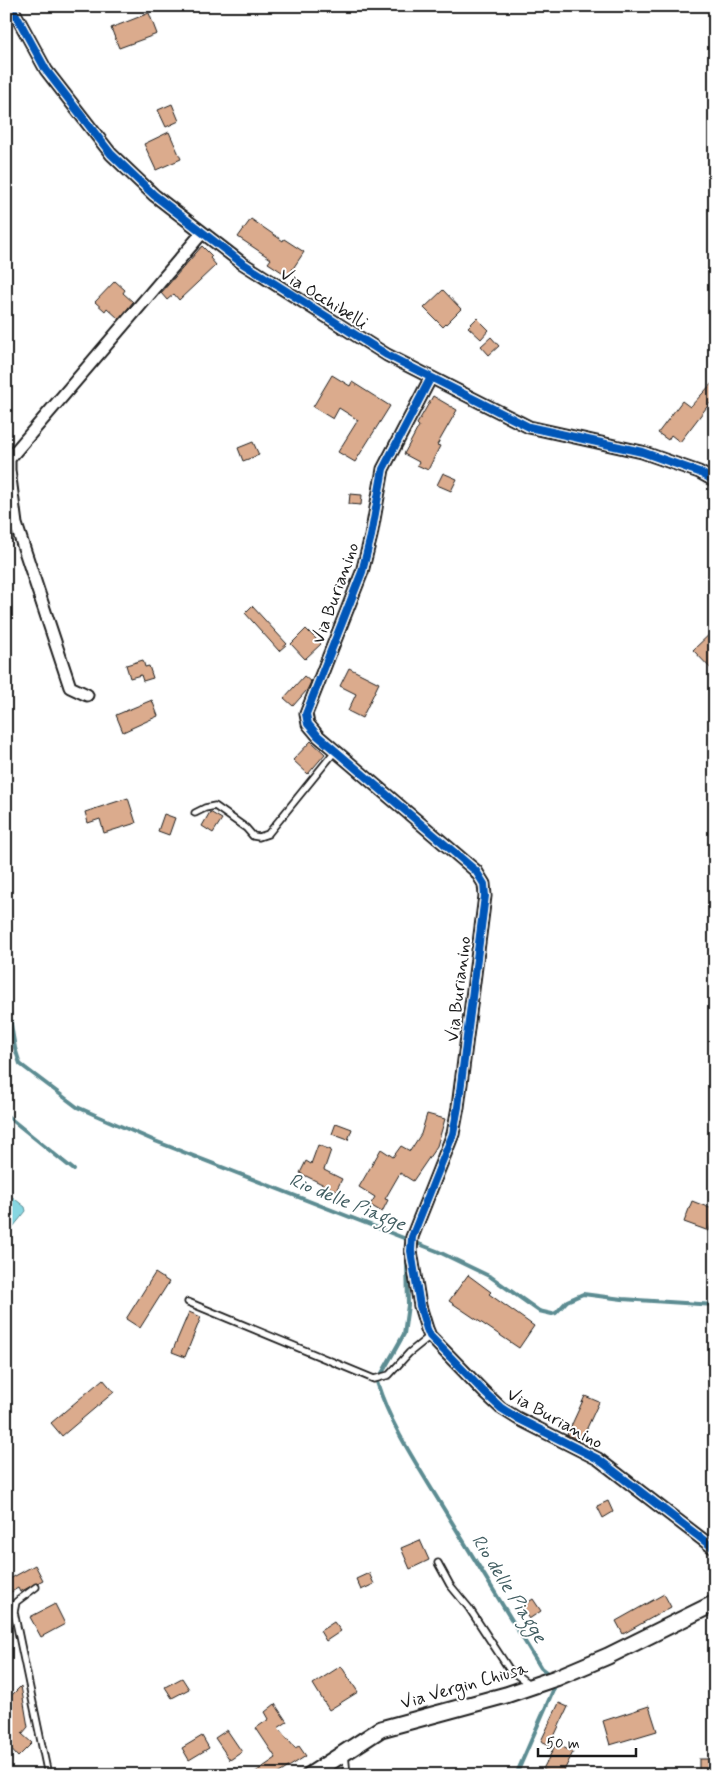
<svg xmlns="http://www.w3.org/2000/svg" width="721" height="1781" font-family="Mynerve,sans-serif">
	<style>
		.water { fill: #86d6e1; stroke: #5c8c92 }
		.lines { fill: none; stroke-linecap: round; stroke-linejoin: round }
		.stream { stroke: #5c8c92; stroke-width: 4 }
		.building { fill: #dbab8d; stroke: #1c1c1c }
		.service-casing { stroke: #1c1c1c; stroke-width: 9 }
		.minor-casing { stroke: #1c1c1c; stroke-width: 15 }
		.tertiary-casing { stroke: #1c1c1c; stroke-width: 19 }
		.service { stroke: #fff; stroke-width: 5.5 }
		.minor { stroke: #fff; stroke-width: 11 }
		.tertiary { stroke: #fff; stroke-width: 15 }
		.cycleway-casing { stroke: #fff; stroke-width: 11 }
		.cycleway { stroke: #0057b8; stroke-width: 8 }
		.labels { text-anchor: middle; stroke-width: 4; stroke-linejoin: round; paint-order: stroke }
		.street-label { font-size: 18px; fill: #1c1c1c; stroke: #fff }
		.water-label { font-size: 19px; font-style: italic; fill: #415d61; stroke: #fff }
	</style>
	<rect width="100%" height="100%" fill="#fff"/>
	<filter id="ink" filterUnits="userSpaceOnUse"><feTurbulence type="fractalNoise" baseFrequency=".02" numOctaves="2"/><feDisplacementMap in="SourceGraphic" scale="10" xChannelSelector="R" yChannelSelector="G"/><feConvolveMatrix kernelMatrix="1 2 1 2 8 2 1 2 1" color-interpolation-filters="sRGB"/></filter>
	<g filter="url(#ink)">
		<path class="water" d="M6 1192 25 1207 26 1211 13 1227 6 1224Z"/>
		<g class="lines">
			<g class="stream">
				<path d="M6 995 15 1048 20 1064 77 1107 155 1141 437 1251 491 1277 539 1311 552 1314 556 1313 567 1301 583 1294 622 1299 715 1305"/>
				<path d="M6 1115 74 1170"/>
				<path d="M407 1259 408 1305 404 1334 377 1382C391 1427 418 1466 442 1506 475 1560 508 1614 541 1668L550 1675"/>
				<path d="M516 1775 555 1686 553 1682"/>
			</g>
		</g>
		<g class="building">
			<path d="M149 13 157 34 119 48 111 28Z"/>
			<path d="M172 104 179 121 166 127 158 110Z"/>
			<path d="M169 132 181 159 156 170 144 144Z"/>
			<path d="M251 219 283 241 284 239 304 252 288 276 268 263 271 259 238 237Z"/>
			<path d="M202 246 212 256 210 258 216 265 179 300 174 294 167 300 161 293Z"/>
			<path d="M115 281 125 290 123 293 133 302 119 319 107 308 105 311 95 302Z"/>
			<path d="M443 290 461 309 443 327 424 308Z"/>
			<path d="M477 318 489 330 481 339 468 327Z"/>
			<path d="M491 337 499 346 489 355 481 346Z"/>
			<path d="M332 375 350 386 352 382 390 406 355 462 338 452 358 420 339 408 333 419 313 407Z"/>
			<path d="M715 380V408L710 403 680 442 671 435 668 440 658 433 682 401 690 407Z"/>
			<path d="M433 396 457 410 437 445 440 446 428 470 417 465 419 462 404 454 419 426 417 424Z"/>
			<path d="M253 442 259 455 243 461 238 448Z"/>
			<path d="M443 473 457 479 451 491 437 485Z"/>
			<path d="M350 494 362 495 361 505 349 504Z"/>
			<path d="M252 606 287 644 279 651 245 613Z"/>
			<path d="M306 629 321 644 305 659 291 644Z"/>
			<path d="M715 629V673L693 650Z"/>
			<path d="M143 660 145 667 149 666 153 678 143 681 141 675 130 678 126 665Z"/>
			<path d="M349 668 379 683 362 718 348 711 356 694 340 686Z"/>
			<path d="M304 676 311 682 307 690 293 706 284 698Z"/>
			<path d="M152 700 158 716 123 732 116 715Z"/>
			<path d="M311 741 325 754 308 774 293 760Z"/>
			<path d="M128 798 136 823 104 833 100 819 88 823 85 812Z"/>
			<path d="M210 812 222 819 213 833 202 826Z"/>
			<path d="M164 814 175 818 169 835 158 831Z"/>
			<path d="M427 1114 445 1119 437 1146 413 1181 400 1173 385 1199 388 1200 382 1212 370 1205 375 1197 359 1187 381 1149 393 1157 401 1146 410 1151 421 1134Z"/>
			<path d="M336 1123 352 1129 348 1140 332 1134Z"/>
			<path d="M318 1145 331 1150 324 1170 342 1179 336 1191 300 1173 306 1161 311 1164Z"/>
			<path d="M692 1201 715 1210 709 1231 684 1222Z"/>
			<path d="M155 1273 169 1282 140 1328 126 1319Z"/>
			<path d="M468 1275 491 1292 489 1294 534 1326 519 1348 449 1301Z"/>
			<path d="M189 1312 201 1317 185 1357 172 1352Z"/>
			<path d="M103 1379 114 1392 62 1436 51 1423Z"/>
			<path d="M585 1396 599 1402 581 1441 567 1435Z"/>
			<path d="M608 1501 613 1512 603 1518 597 1506Z"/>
			<path d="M420 1540 429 1560 410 1569 401 1548Z"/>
			<path d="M35 1565 43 1580 20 1592 18 1588 6 1595V1581Z"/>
			<path d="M369 1573 374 1584 361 1590 356 1579Z"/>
			<path d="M664 1594 671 1607 623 1634 616 1621Z"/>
			<path d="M533 1599 541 1611 529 1619 521 1607Z"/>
			<path d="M55 1604 65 1624 41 1637 30 1617Z"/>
			<path d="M334 1622 341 1631 326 1641 320 1631Z"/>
			<path d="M341 1666 358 1692 329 1710 313 1684Z"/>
			<path d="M182 1678 189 1689 172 1698 165 1687Z"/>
			<path d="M21 1686 28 1727 22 1734 32 1743 18 1757 6 1744V1701Z"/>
			<path d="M559 1703 568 1707 550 1745 541 1741Z"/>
			<path d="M275 1704 287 1722 278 1728 295 1748 299 1746 306 1756 276 1775H251L276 1758 256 1728 269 1719 265 1712Z"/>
			<path d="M649 1706 657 1731 610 1745 603 1721Z"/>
			<path d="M227 1730 242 1752 230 1760 215 1738Z"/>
			<path d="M202 1736 209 1748 189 1760 182 1748Z"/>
			<path d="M556 1744 573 1752 562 1775H555L543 1769Z"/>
			<rect x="699" y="1759" width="16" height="16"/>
		</g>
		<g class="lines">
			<defs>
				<g id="service">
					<path d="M195 813 205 808 215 806 246 828 253 836 259 837 268 834 336 750"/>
					<path d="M188 1302 374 1379 389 1375 409 1353 430 1336"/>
					<path d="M438 1563 450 1585 469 1608 509 1669 530 1685"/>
					<path d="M36 1587 16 1602 14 1612 48 1775"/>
					<path d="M345 1754 347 1775"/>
				</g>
				<g id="minor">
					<path d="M11 6 46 70 111 154 154 195 242 263 387 355 529 427 642 452 699 472 715 481"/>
					<path d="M430 379 383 469 371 536 362 572 306 714 308 724 318 736 476 871 484 884 485 896 458 1107 453 1134 412 1237 411 1251 420 1306 427 1329 430 1336 484 1392 501 1408 517 1418 598 1459 715 1549"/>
					<path d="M87 695 70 687 16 524 9 470V459L202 233"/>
				</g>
				<path id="tertiary" d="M310 1775 381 1729 506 1695 556 1678 608 1656 715 1603"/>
			</defs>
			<use href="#service" class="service-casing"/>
			<use href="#minor" class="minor-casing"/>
			<use href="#tertiary" class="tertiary-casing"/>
			<use href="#service" class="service"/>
			<use href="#minor" class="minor"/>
			<use href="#tertiary" class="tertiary"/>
			<defs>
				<g id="cycleway">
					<path d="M11 6 46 70 111 154 154 195 242 263 387 355 529 427 642 452 699 472 715 481"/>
					<path d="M430 379 383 469 371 536 362 572 306 714 308 724 318 736 476 871 484 884 485 896 458 1107 453 1134 412 1237 411 1251 420 1306 427 1329 430 1336 484 1392 501 1408 517 1418 598 1459 715 1549"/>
				</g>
			</defs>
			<use href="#cycleway" class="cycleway-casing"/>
			<use href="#cycleway" class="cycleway"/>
		</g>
	</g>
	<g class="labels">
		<g class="street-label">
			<text transform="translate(324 298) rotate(32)" y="6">Via Occhibelli</text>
			<text transform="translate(335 593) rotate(-70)" y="6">Via Burianino</text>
			<text transform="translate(458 989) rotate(-83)" y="6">Via Burianino</text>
			<text transform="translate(555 1418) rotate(29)" y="6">Via Burianino</text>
			<text transform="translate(464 1685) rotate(-16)" y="6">Via Vergin Chiusa</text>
		</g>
		<g class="water-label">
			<text transform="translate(348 1201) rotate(22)" y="7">Rio delle Piagge</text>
			<text transform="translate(510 1588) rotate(58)" y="7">Rio delle Piagge</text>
		</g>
	</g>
	<rect width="721" height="1781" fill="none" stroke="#fff" stroke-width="25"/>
	<rect x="12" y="12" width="696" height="1756" fill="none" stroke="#1c1c1c" stroke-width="2" filter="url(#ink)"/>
	<path d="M538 1748v8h98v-8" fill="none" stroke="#1c1c1c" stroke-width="2.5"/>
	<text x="546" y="1748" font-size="15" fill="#1c1c1c" stroke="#ffffff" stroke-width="4" paint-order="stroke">50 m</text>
</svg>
